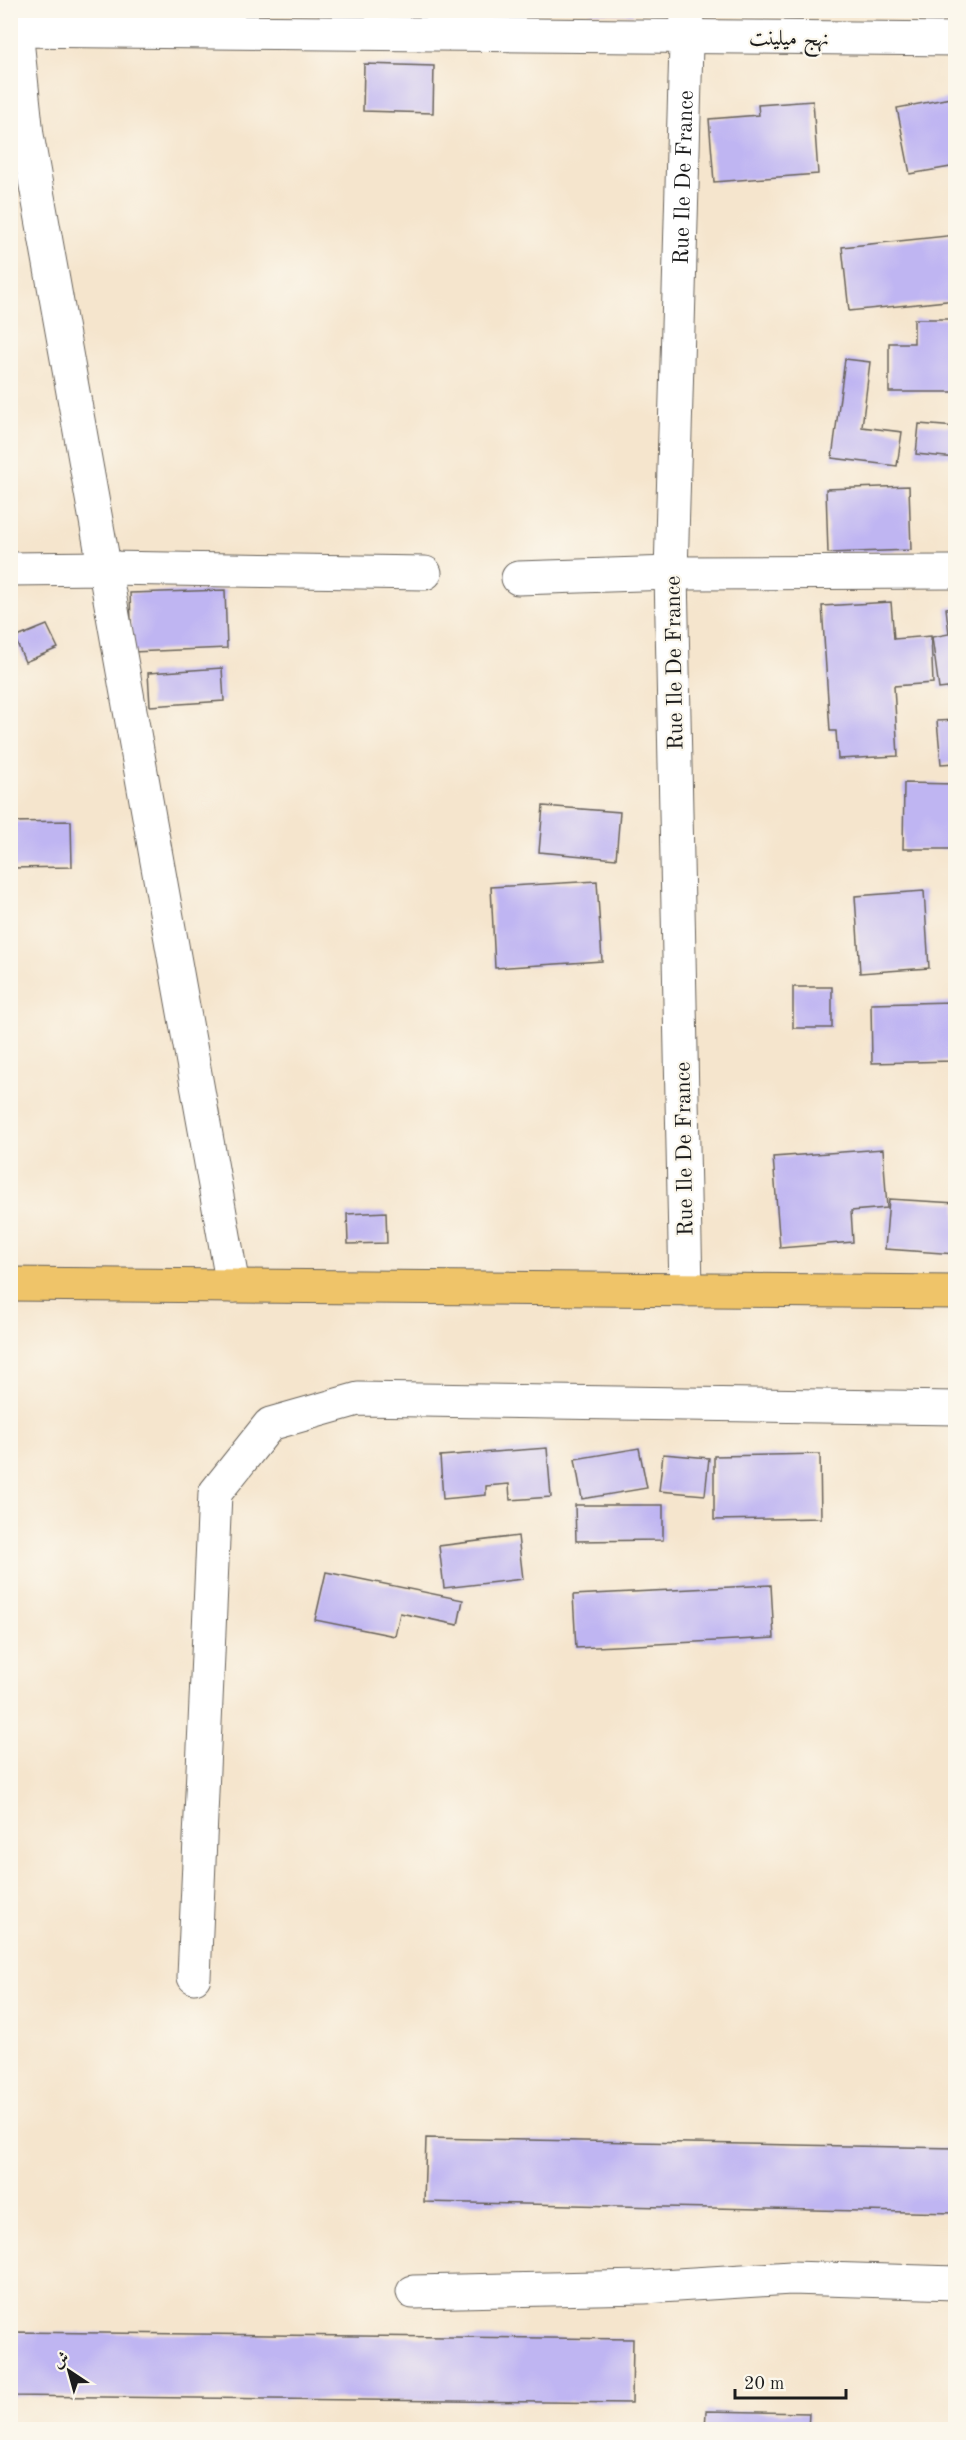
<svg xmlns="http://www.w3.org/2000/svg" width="966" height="2440" font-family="'Old Standard TT',Amiri,serif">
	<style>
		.building { fill: #bfb5f2 }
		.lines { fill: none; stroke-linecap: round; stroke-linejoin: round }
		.minor-casing { stroke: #68625a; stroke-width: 35 }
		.major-casing { stroke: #68625a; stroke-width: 35 }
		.minor { stroke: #fff; stroke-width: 33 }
		.major { stroke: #efc469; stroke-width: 33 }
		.labels { text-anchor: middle; stroke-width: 4.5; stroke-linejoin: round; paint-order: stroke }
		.street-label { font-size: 22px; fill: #1c1c1c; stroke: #fbf7ec }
	</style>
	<rect width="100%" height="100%" fill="#fbf7ec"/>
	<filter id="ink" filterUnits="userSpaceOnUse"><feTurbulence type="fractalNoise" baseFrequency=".0167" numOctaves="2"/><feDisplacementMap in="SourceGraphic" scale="12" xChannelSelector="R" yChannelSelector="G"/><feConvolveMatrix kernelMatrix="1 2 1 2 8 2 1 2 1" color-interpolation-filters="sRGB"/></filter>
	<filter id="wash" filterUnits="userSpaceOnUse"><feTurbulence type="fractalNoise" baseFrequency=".008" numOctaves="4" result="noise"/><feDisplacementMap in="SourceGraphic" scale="24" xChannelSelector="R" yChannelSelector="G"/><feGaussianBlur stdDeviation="1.35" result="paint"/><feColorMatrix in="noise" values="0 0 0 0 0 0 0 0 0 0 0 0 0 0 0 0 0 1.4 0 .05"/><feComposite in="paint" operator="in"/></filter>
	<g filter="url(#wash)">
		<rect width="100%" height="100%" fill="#f5e5cd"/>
		<g id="blocks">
			<g class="building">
				<path d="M590 10H633V14L590 12Z"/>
				<path d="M364 64 434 66 433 113 363 111Z"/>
				<path d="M956 97V166L910 174 897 108Z"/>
				<path d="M813 101 818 174 714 182 709 119 759 115 758 105Z"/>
				<path d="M956 235V300L849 311 842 247Z"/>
				<path d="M914 319H956V392H889V343H914Z"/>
				<path d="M845 359 870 362 862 427 902 432 897 466 832 458Z"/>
				<path d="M919 424 956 427V458L916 454Z"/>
				<path d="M909 486 911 550 828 553 826 489Z"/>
				<path d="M225 590 227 648 132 652 130 593Z"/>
				<path d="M891 602 894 639 931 636 933 683 894 686 898 756 838 759 836 731H830L822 606Z"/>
				<path d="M956 606V687L939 689 932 637 949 634 946 608Z"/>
				<path d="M47 625 58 648 25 662 15 638Z"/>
				<path d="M222 668 224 701 150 706 148 673Z"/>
				<path d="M956 720V763L941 764 937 721Z"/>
				<path d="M904 783 956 784V849H903Z"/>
				<path d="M543 806 620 812 616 859 539 852Z"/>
				<path d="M71 821 72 867 10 868V822Z"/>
				<path d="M597 881 602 961 495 968 491 887Z"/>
				<path d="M924 891 929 968 860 973 855 896Z"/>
				<rect x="793" y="987" width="39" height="41"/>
				<path d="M952 1002 953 1061 872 1063 871 1004Z"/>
				<path d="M883 1149 887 1208 851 1211 853 1242 780 1248 773 1157Z"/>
				<path d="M889 1199 956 1203V1254L885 1249Z"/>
				<path d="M386 1212 387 1243 348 1244 347 1214Z"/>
				<path d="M547 1448 551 1497 510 1500 509 1484 486 1486V1495L443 1499 440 1456Z"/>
				<path d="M639 1448 647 1488 582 1499 575 1459Z"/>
				<path d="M663 1454 709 1458 705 1495 659 1491Z"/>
				<path d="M820 1454 821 1518 714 1520V1456Z"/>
				<path d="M575 1505H663V1540L576 1541Z"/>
				<path d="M518 1536 523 1579 444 1588 439 1546Z"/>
				<path d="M326 1572 463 1600 458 1625 400 1613 395 1636 315 1620Z"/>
				<path d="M771 1585 774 1638 576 1648 573 1595Z"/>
				<path d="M426 2138 956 2148V2213L424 2202Z"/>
				<path d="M10 2332 633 2339 632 2403 10 2396Z"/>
				<path d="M706 2411 809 2413 808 2430H705Z"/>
			</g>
		</g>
	</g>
	<g filter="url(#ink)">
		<use href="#blocks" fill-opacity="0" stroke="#68625a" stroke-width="1.5"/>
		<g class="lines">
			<defs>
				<g id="minor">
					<path d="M10 30 956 39"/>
					<path d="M16 30 27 135 233 1286"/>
					<path d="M10 569 106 568 425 573"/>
					<path d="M518 578 671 573 956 572"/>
					<path id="s1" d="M686 1290 671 573 687 10"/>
					<path d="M194 1977 215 1493 270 1424 358 1399 956 1408"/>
					<path d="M413 2292 644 2287 791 2278 956 2283"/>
				</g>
				<path id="major" d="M10 1284 956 1292"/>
			</defs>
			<use href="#minor" class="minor-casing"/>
			<use href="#major" class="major-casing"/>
			<use href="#minor" class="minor"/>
			<use href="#major" class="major"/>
		</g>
	</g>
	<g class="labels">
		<g class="street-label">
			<text transform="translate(789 37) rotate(1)" y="8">نهج ميلينت</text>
			<text dy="8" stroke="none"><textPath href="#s1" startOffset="1113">Rue Ile De France</textPath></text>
			<text transform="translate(673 663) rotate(-91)" y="8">Rue Ile De France</text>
			<text transform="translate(683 1149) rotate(-91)" y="8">Rue Ile De France</text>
		</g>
	</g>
	<rect width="966" height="2440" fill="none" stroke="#fbf7ec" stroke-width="36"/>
	<g transform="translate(69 2371) rotate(324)" stroke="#fbf7ec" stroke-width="4.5" paint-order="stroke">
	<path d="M0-4.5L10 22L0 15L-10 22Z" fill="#1c1c1c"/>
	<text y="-9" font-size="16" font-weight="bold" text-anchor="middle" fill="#1c1c1c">ش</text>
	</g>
	<path d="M735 2389v9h111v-9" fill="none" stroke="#1c1c1c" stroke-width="3"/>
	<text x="744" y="2389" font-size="18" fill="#1c1c1c" stroke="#fbf7ec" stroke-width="4.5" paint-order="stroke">20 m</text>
</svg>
